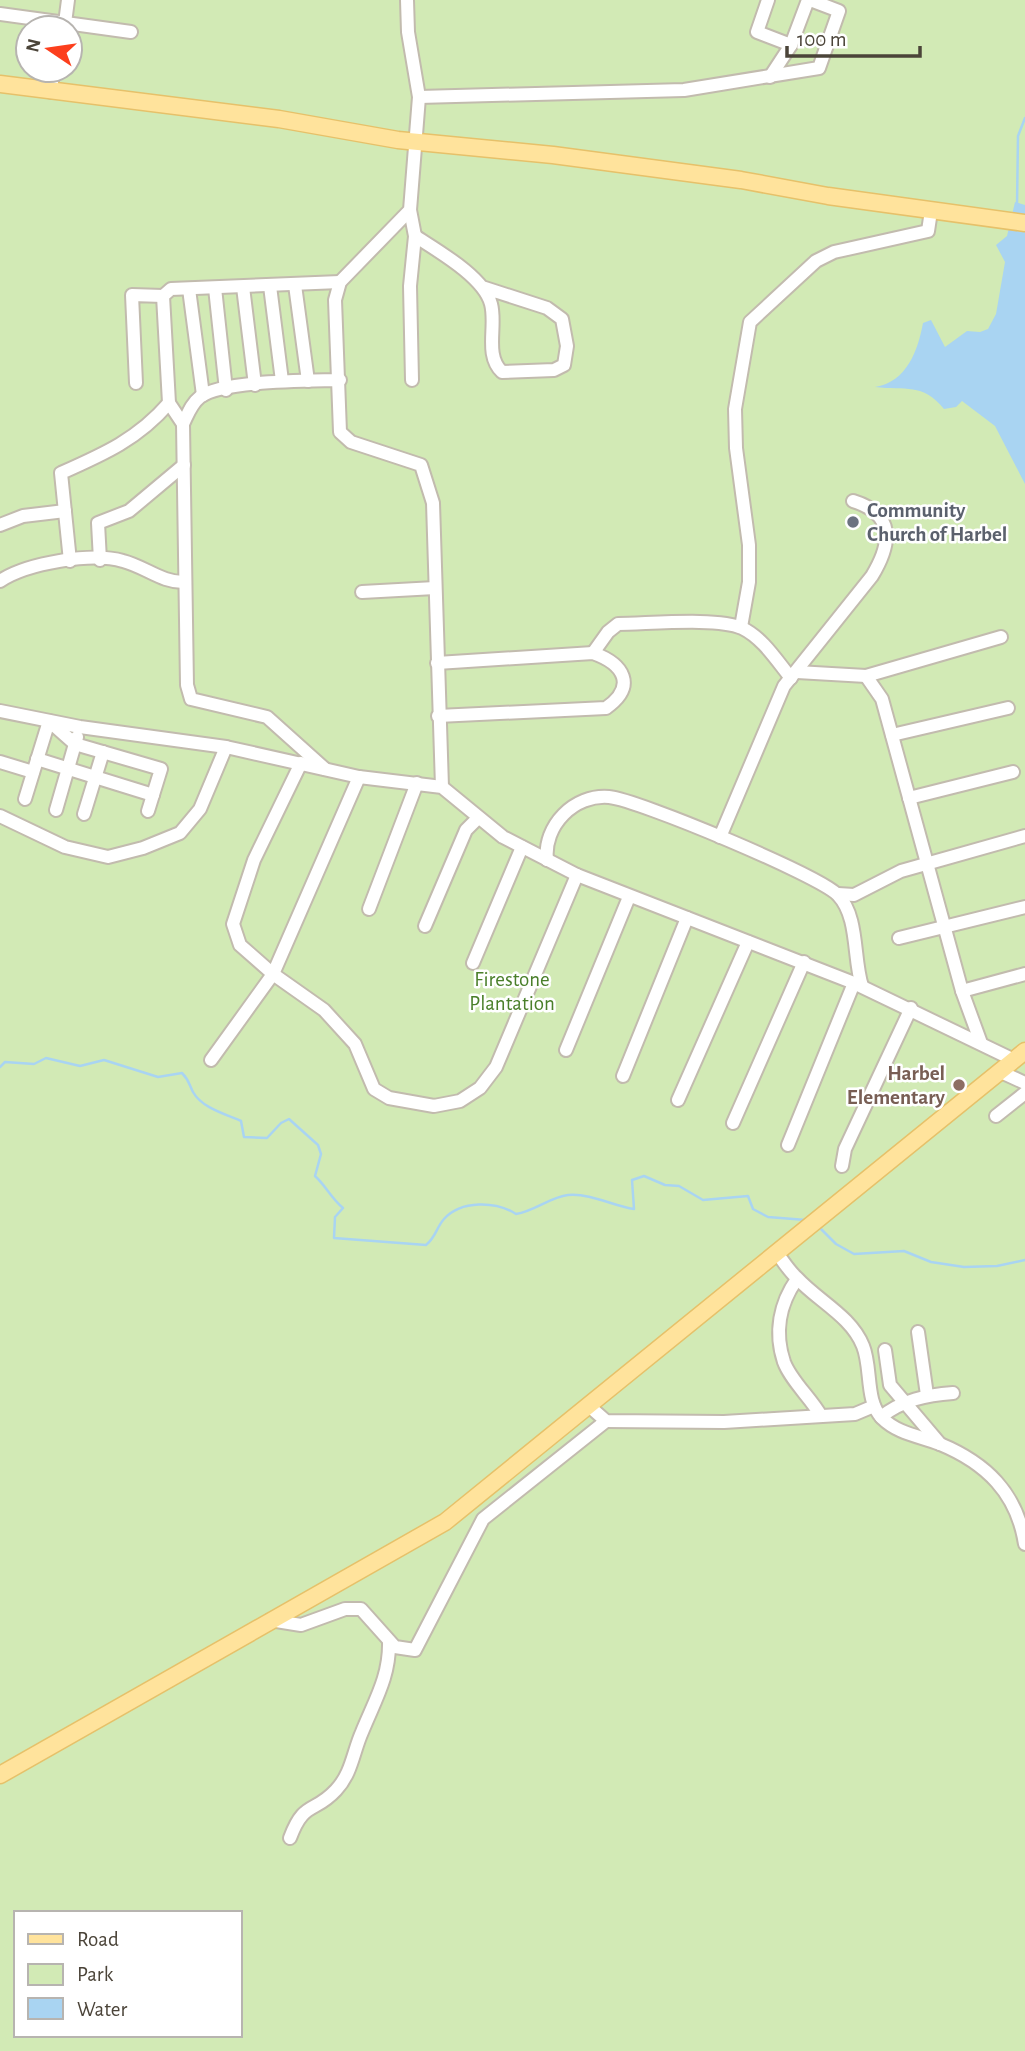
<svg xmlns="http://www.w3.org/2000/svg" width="1025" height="2051" font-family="'Alegreya Sans',sans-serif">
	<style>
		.green { fill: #d2eab5; fill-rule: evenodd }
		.water { fill: #a9d4f2 }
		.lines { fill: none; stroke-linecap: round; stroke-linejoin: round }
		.stream { stroke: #a9d4f2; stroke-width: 2.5 }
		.minor-casing { stroke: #c2bbae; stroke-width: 16 }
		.major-casing { stroke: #e6c16a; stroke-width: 19 }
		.minor { stroke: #fff; stroke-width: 12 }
		.major { stroke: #ffe39c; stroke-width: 16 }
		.worship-dot { fill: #6b7280; stroke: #fff; stroke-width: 2.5 }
		.education-dot { fill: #8d6e63; stroke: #fff; stroke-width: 2.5 }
		.labels { text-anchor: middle; stroke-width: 5; stroke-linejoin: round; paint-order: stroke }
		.worship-label { font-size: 21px; font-weight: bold; fill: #5b616d; stroke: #fff; text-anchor: start }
		.park-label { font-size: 21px; fill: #4a7f2a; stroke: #fff }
		.education-label { font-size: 21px; font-weight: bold; fill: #785e54; stroke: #fff; text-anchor: end }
	</style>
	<rect width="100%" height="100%" fill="#f6f3ec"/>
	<path class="green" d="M0 0H1025V2051H0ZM28 28H70V70H28ZM16 1913H240V2035H16Z"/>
	<path class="water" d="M1015 202 1025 205V484L995 426 962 401 956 407 944 409C922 382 906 391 875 387 907 382 918 350 923 323L931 320 945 347 967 331 980 332 988 329 996 314 1005 262 996 245 1007 236Z"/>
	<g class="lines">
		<g class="stream">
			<path d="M1017 205 1018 136 1025 118"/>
			<path d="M0 1067 5 1062 34 1064 46 1058 80 1066 104 1060 158 1077 182 1073C189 1080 189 1084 193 1092 202 1108 225 1114 241 1121L244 1137 267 1138 281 1123 289 1119 318 1145 321 1154 315 1176C326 1186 331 1198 343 1208L335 1217 334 1238 426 1245C436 1237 436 1228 444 1219 461 1200 496 1201 516 1214 535 1211 550 1197 568 1195 591 1193 613 1206 634 1209L632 1180 644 1176 665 1185 679 1186 703 1200 748 1196 753 1209 768 1217 806 1220"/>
			<path d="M818 1226 836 1244 854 1254 904 1251 931 1262 964 1267 997 1266 1025 1260"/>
		</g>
		<defs>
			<g id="minor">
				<path d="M407 0 408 32 419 97 410 210 340 282 335 300 340 432 351 442 421 465 433 503 442 787"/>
				<path d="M768 0 757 32 791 45"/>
				<path d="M0 14 131 32"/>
				<path d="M65 23 68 0"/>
				<path d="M770 77 791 45 808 0"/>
				<path d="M51 92 53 70"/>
				<path d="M419 97 684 90 819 68 839 11 810 0"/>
				<path d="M410 210 415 236 410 286 412 380"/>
				<path d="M415 236C438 251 484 277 491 304 497 326 484 355 502 372L554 370 564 365 567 346 562 319 547 308 482 287"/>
				<path d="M295 285 308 381"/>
				<path d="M270 286 282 381"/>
				<path d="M243 287 255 385"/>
				<path d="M215 288 226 390"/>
				<path d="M189 289 203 395"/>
				<path d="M136 383 132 295 163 296"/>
				<path d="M183 424 169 403 163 296 171 289 340 282"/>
				<path d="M0 525 23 516 65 511"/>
				<path d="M100 560 98 523 129 511 184 465"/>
				<path d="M70 561 61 473C104 454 138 439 169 403"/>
				<path d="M0 581C27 563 92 552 123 561 146 567 162 583 185 582"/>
				<path d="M362 592 435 588"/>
				<path d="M741 627 749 582V545L736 448 735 409 750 322 816 261 834 252 928 231 931 211"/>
				<path d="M593 653 608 632 618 624C647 624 718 617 742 628 763 638 777 661 791 678"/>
				<path d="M437 663 593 653C624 664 637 686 606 708L438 716"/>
				<path d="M797 672 866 676 1001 637"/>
				<path d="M866 676 882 699 962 991 981 1043"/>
				<path d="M0 711 80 727 226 747 359 777 442 787 503 837 577 875 854 983 1014 1060"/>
				<path d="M892 735 1008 708"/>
				<path d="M37 759 153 795"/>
				<path d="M0 762 33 772"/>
				<path d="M301 763 254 860 233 924 240 945 273 974 324 1010 355 1044 374 1089 389 1098 434 1106 460 1101 480 1088 496 1067 577 875"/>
				<path d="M325 769 267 717 191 699 187 685 183 424C188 414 191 404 200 397 222 380 310 381 340 380"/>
				<path d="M909 798 1013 772"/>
				<path d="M25 799 49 721 75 744 161 769 148 811"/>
				<path d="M56 810 77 737"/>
				<path d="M84 814 103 752"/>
				<path d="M0 816 65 847 108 857 143 848 180 833 200 809 226 747"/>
				<path d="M720 837 784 686 872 576C892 543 895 514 853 501"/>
				<path d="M547 860C543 826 574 794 609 797 639 800 818 875 838 895 859 917 853 959 862 986"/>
				<path d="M838 894 854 895 901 871 1025 836"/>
				<path d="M369 909 417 783"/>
				<path d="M425 926 466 830 478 818"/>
				<path d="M899 938 1025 907"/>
				<path d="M473 963 522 847"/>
				<path d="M962 991 1025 974"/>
				<path d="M566 1050 629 897"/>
				<path d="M211 1060 273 974 359 777"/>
				<path d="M1001 1072 1025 1083"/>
				<path d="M623 1076 687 918"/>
				<path d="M678 1100 748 942"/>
				<path d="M996 1116 1025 1093"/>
				<path d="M733 1123 804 962"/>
				<path d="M788 1145 854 983"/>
				<path d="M842 1166 845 1149 911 1008"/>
				<path d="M777 1253C783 1261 789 1271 797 1278 818 1301 851 1316 863 1346 872 1368 865 1401 882 1418 898 1434 920 1436 940 1444 986 1463 1017 1493 1025 1544"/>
				<path d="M797 1279C780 1303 774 1332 784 1362 791 1381 811 1398 821 1416"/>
				<path d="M918 1332 927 1395"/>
				<path d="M885 1350 890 1385 940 1444"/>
				<path d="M589 1406 606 1421 724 1422 855 1414 874 1406"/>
				<path d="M881 1417C902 1400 927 1395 953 1393"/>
				<path d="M270 1620 301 1625 345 1609H361L395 1647 415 1650 483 1519 606 1421"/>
				<path d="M290 1838C304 1800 314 1814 336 1790 352 1773 353 1752 362 1732 375 1700 390 1676 389 1641"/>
			</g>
			<g id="major">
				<path d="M0 84 279 119 398 140 553 155 741 180 828 196 1025 223"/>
				<path d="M0 1775 445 1522 1025 1051"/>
			</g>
		</defs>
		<use href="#minor" class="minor-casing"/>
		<use href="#major" class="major-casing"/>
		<use href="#minor" class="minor"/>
		<use href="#major" class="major"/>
	</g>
	<circle class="worship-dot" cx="853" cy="522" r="7"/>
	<circle class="education-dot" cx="959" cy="1085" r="7"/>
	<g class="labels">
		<g class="worship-label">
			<text x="867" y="517">Community<tspan x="867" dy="24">Church of Harbel</tspan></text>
		</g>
		<g class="park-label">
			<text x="512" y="986">Firestone<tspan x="512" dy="24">Plantation</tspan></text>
		</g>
		<g class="education-label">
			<text x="945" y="1080">Harbel<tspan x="945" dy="24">Elementary</tspan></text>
		</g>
	</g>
	<rect x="14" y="1911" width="228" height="126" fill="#ffffff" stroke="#b7b4b0" stroke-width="2"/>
	<rect x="28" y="1934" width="35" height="10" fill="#ffe39c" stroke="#b7b4b0" stroke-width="2"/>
	<text x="77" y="1946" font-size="21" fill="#4b4439">Road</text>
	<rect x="28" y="1964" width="35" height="21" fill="#d2eab5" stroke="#b7b4b0" stroke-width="2"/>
	<text x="77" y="1981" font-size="21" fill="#4b4439">Park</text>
	<rect x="28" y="1998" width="35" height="21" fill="#a9d4f2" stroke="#b7b4b0" stroke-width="2"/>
	<text x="77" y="2016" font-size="21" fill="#4b4439">Water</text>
	<g transform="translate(49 49) rotate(283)"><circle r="33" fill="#ffffff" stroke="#b7b4b0" stroke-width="2"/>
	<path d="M0-5L12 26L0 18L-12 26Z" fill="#fc3f1d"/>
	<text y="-10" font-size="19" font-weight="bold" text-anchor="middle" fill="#4b4439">N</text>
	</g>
	<path d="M787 46v10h133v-10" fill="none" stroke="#4b4439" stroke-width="3.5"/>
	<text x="797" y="46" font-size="21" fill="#4b4439" stroke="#ffffff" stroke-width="5" paint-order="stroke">100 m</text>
</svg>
